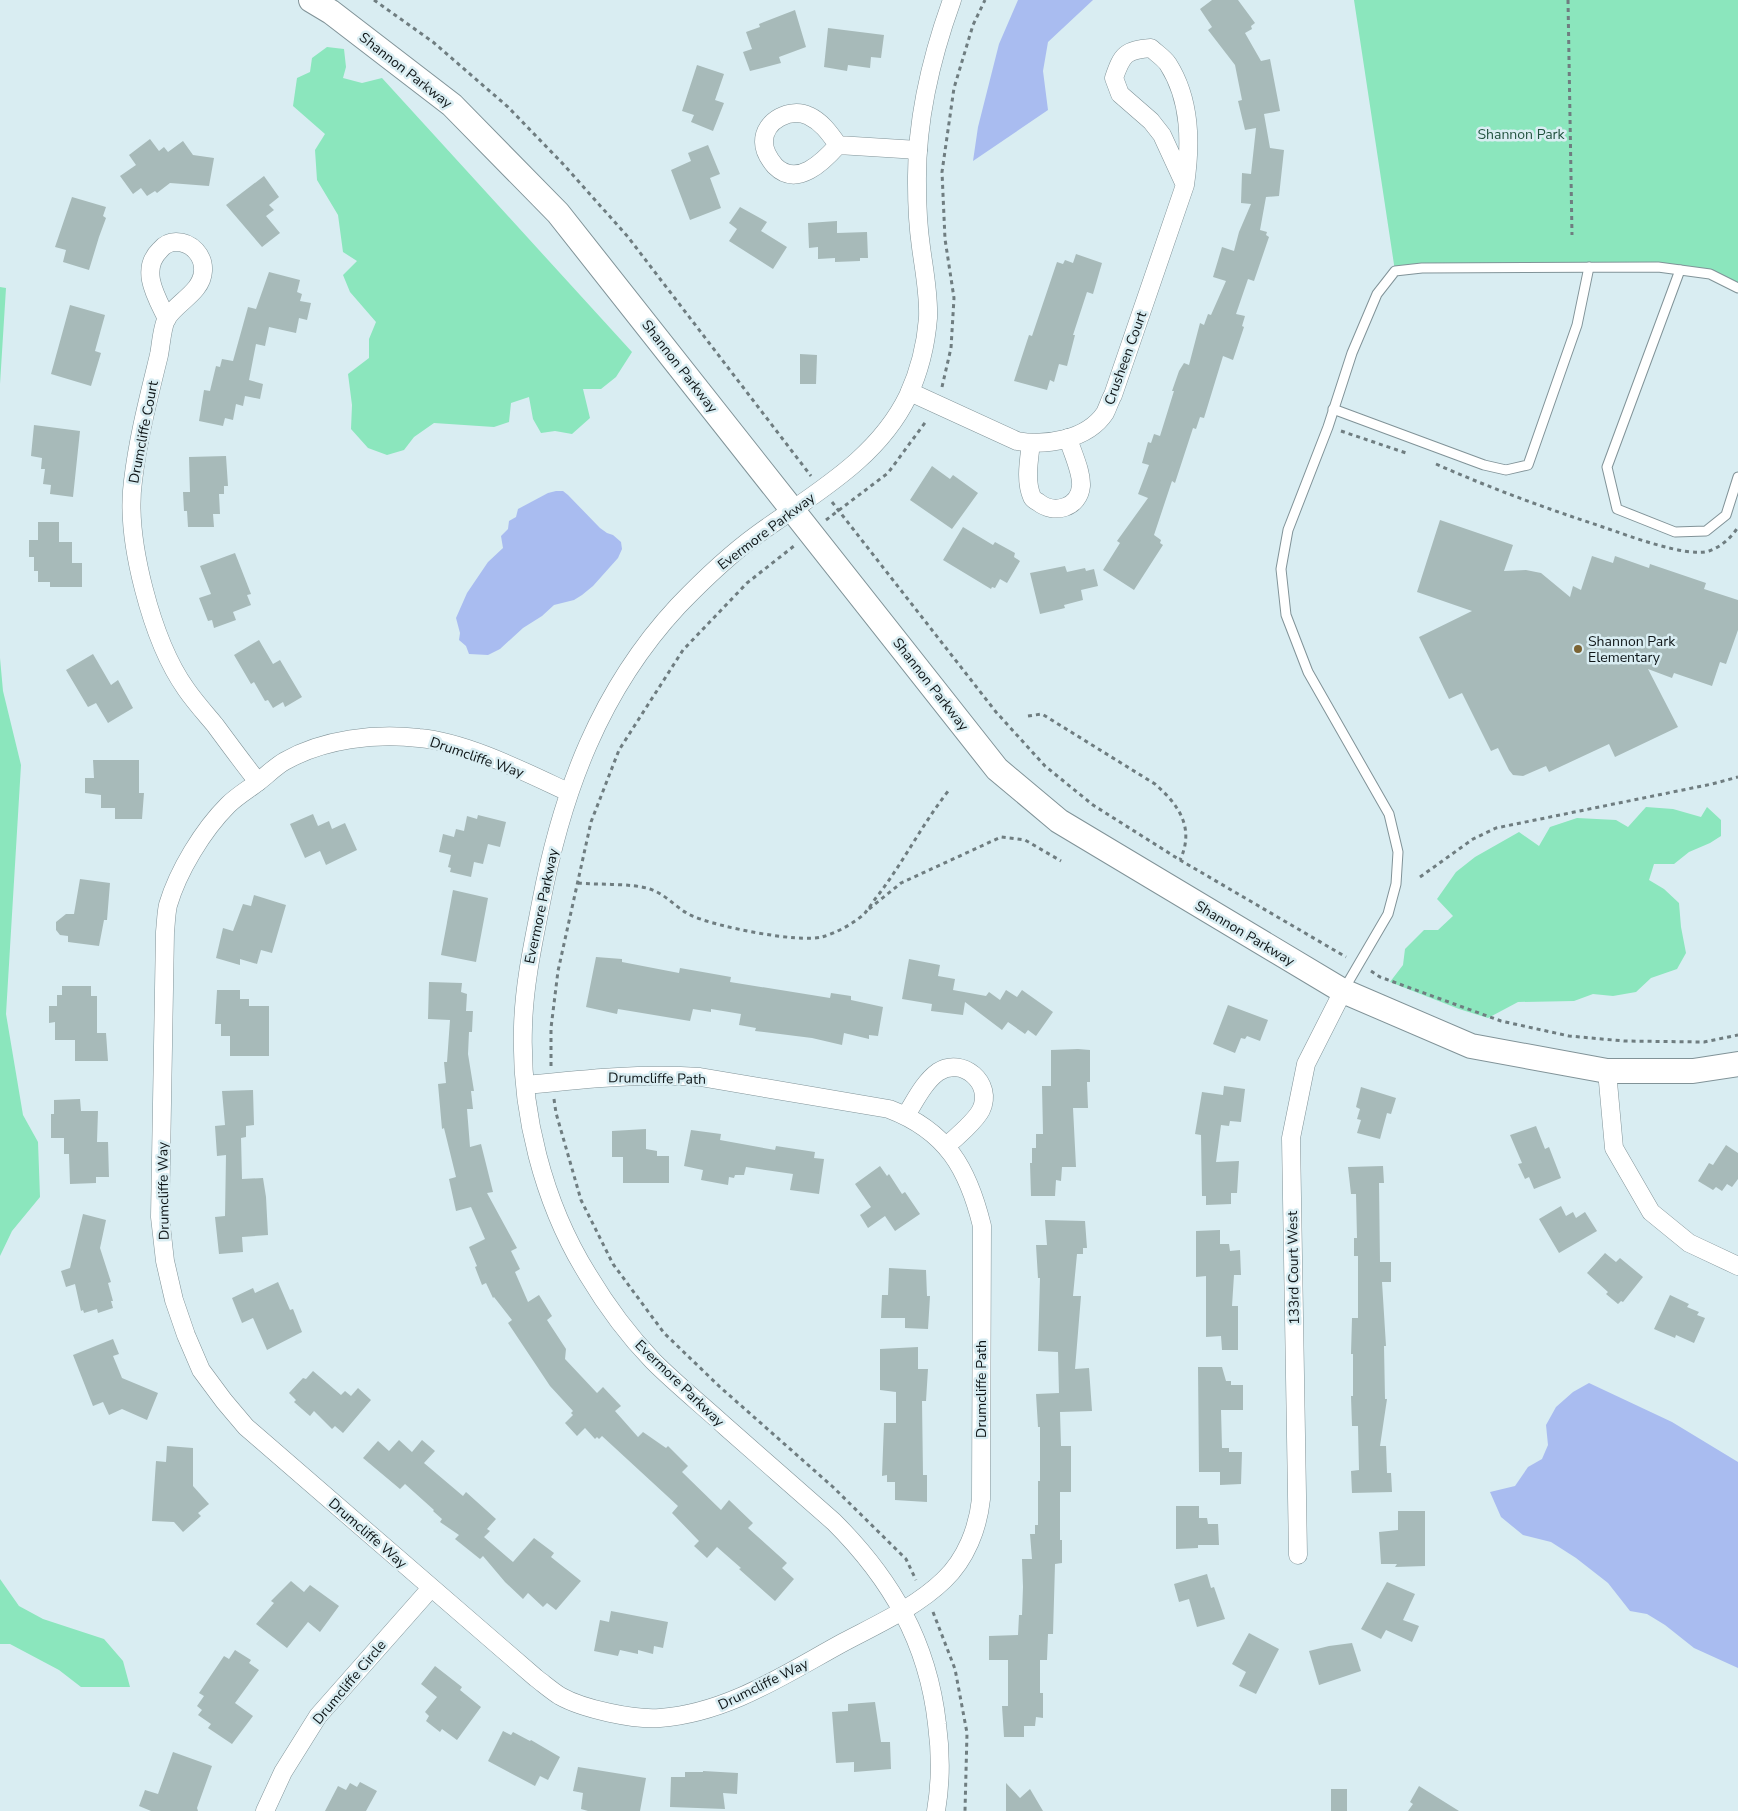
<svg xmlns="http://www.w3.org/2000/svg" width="1738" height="1811" font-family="'Nunito Sans',sans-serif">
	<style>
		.green { fill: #8be6bd }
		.water { fill: #a9bcf0 }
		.building { fill: #a7bab9 }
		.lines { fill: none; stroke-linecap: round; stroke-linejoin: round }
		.lane-casing { stroke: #819398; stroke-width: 11 }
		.street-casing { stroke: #819398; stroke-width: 19 }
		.secondary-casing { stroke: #819398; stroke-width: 26 }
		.path { stroke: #6f7d80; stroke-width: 3; stroke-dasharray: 4 4; stroke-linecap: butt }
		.lane { stroke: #fff; stroke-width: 9 }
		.street { stroke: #fff; stroke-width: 18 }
		.secondary { stroke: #fff; stroke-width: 24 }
		.poi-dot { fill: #7b6434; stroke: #d9edf2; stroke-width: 2 }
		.labels { text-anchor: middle; stroke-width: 5; stroke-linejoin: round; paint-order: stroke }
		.street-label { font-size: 14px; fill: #0e1517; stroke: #d9edf2 }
		.park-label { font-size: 14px; fill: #22533f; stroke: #d9edf2 }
		.poi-label { font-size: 14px; fill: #0e1517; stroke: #d9edf2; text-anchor: start }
	</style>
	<rect width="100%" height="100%" fill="#d9edf2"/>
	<g class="green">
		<path d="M1354 0H1738V288L1710 274 1658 267 1395 271Z"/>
		<path d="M327 47 344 49 346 67 343 78 362 83 382 78 632 352 616 377 601 389H583L590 418 572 434 555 431 541 433 533 419 529 397 511 403 509 422 494 427 434 423 414 437 404 450 387 455 368 448 351 429 352 405 348 374 369 358V339L376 322 350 292 343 275 357 261 343 252 338 215 317 180 315 150 325 134 293 106 297 78 310 72 312 58Z"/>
		<path d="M0 287 6 288 0 384Z"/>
		<path d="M0 658 3 691 21 765 6 1014 23 1115 38 1142 40 1197 12 1231 0 1256Z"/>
		<path d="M1646 807 1673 809 1701 817 1707 807 1721 820V836L1710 843 1689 852 1674 864H1654L1649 880 1664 889 1679 903 1681 927 1686 953 1677 969 1651 978 1636 992 1613 996 1593 994 1574 1001 1518 1002 1488 1018 1459 1009 1390 982 1403 965 1405 949 1424 930H1438L1453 916 1437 899 1456 872 1475 857 1519 832 1539 846 1550 827 1577 818 1616 820 1628 827Z"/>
		<path d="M0 1579 19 1606 43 1619 104 1639 123 1661 130 1687H81L59 1670 10 1644H0Z"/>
	</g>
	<g class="water">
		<path d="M1018 0H1093L1048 42 1043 71 1048 110 973 161 978 127 999 44Z"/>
		<path d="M556 491H563L568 495 600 528 607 533 613 535 621 542 622 549 618 558 593 586 582 595 574 600 554 605 542 616 523 628 500 649 488 655 469 654 466 646 459 640 460 633 456 618 467 593 488 562 503 548 501 536 508 529 509 521 516 517 518 509 548 493Z"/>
		<path d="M1589 1383 1672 1422 1738 1462V1668L1694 1648 1665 1625 1647 1614 1630 1611 1608 1583 1576 1558 1551 1542 1523 1535 1501 1517 1490 1492 1515 1486 1528 1467 1542 1459 1548 1445 1546 1425 1556 1407 1573 1392Z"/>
	</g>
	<g class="building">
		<path d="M1212 0H1238L1255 23 1251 26 1252 29 1245 33 1261 61 1270 59 1280 111 1264 114 1270 148 1284 150 1279 196 1266 197 1260 230 1267 232 1266 235 1269 237 1254 281 1248 279 1236 314 1245 316 1242 326 1244 327 1233 360 1223 356 1204 418 1200 417 1196 429 1193 428 1175 483 1172 481 1154 535 1161 540 1160 543 1163 545 1134 590 1103 570 1120 543 1117 541 1148 498 1138 494 1149 465 1142 463 1148 442 1151 443 1154 434 1160 436 1174 391H1172L1179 371 1184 363 1189 365 1200 323 1204 325 1208 314 1211 315 1226 281 1213 277 1222 247 1234 251 1239 232 1251 204 1241 203 1242 173 1251 174 1256 128 1245 130 1238 101 1242 100 1235 65 1208 30 1212 27 1200 9Z"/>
		<path d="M795 10 806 47 779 57 781 63 750 71 743 52 752 49 746 32 760 27 759 24Z"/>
		<path d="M828 28 884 35 881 58 871 57 870 68 848 65 847 71 824 67Z"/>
		<path d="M697 65 724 74 715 100 724 103 713 131 691 122 694 115 682 111Z"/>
		<path d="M150 139 159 151 164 147 168 152 183 141 193 155 214 158 209 186 170 183 157 193 155 191 147 196 141 188 133 194 120 176 136 165 129 155Z"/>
		<path d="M708 145 720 174 710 178 721 208 690 220 671 170 691 161 688 153Z"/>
		<path d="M264 176 279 197 269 205 274 210 266 216 280 233 262 247 226 205Z"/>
		<path d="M72 197 106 207 103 216 106 218 99 237 89 270 63 262 66 250 55 247Z"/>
		<path d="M740 207 767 222 761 231 787 247 773 269 729 241 737 229 729 223Z"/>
		<path d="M837 221V233L867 232 868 258H860V261L835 262V258L818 259V247L809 248 808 223Z"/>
		<path d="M1076 254 1102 263 1093 294 1087 292 1073 335H1075L1067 366 1059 364 1054 382 1050 380 1047 390 1014 381 1029 335 1032 336 1057 262 1063 264 1065 260 1073 263Z"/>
		<path d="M269 272 300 280 297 292 302 294 300 301 311 303 307 320 299 318 296 333 269 327 265 346 256 344 249 380 263 384 260 399 245 396 243 406 236 404 233 420 225 418 223 426 199 421 204 390 210 391 216 366 220 367 222 359 233 361 248 307 256 309Z"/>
		<path d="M70 305 105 315 95 351 101 353 91 386 51 374Z"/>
		<path d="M800 354 817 355 816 384H800Z"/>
		<path d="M34 425 80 431 73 497 50 494 51 485 43 484 45 469H41L42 458 31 456Z"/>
		<path d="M226 456 228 486H224V494H219L220 514H213L214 527H188L187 511H184L183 492H190L189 457Z"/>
		<path d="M932 466 950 479 953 475 978 493 952 529 910 500Z"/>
		<path d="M1440 520 1513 545 1504 571 1526 570 1541 573 1570 597 1573 586 1581 590 1592 556 1613 563 1615 556 1649 568 1650 564 1706 583 1704 589 1738 600V630L1726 664 1720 662 1712 686 1674 673 1672 678 1648 669 1678 727 1615 757 1609 744 1549 772 1546 766 1523 776 1513 775 1509 770 1498 748 1491 751 1462 693 1449 699 1419 637 1472 611 1417 592Z"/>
		<path d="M38 522H59V542H72V563H82V587H50V582H38V571H34V557H29V540H38Z"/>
		<path d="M963 527 993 545 995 542 1015 553 1014 557 1020 561 1007 583 1000 579 995 588 992 587 991 589 943 560Z"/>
		<path d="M235 553 251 594 247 595 251 605 233 612 236 620 214 628 212 620 208 621 199 598 211 594 200 566Z"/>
		<path d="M1065 566 1067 572 1085 568 1086 571 1094 569 1098 586 1081 590 1083 600 1064 605 1065 608 1040 614 1030 573Z"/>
		<path d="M259 640 273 664 280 660 302 697 285 707 283 702 273 708 268 700 265 701 254 682 251 684 234 655Z"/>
		<path d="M93 654 111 685 118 680 133 708 108 723 96 703 88 707 66 670Z"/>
		<path d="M93 760H139V793H144L142 819H115V808H101V795L85 793V778H94Z"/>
		<path d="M313 814 318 826 329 821 332 829 345 823 357 850 326 865 320 851 305 858 290 824Z"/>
		<path d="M478 815 506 822 500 847 488 844 483 864 474 862 471 877 450 872 451 868 448 867 451 855 439 852 443 834 454 837 456 829 464 831 467 816 477 819Z"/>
		<path d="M80 879 110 883 107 920H104L99 946 68 942V936L60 935 56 930V922L66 914H74Z"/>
		<path d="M453 890 488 898 476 962 441 955Z"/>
		<path d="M254 895 286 905 272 953 261 950 257 964 240 959V965L216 958 223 928 233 931 243 904 251 906Z"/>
		<path d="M596 957 622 959V962L679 973 680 968 731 977 730 982 830 998 831 993 851 996V1000L883 1007 878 1036 869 1035V1039L844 1033 842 1045 812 1038 755 1031 756 1028 739 1025 741 1014 711 1009V1012L693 1009 690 1021 618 1009 617 1014 586 1007Z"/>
		<path d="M909 959 940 965 938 976 955 979 953 990 986 996 989 992 1000 1000 1006 990 1017 997 1022 990 1053 1012 1036 1036 1028 1030 1025 1034 1008 1022 1002 1030 965 1002 963 1015 931 1011 932 1004 902 999Z"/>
		<path d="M429 982 462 983 461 992 467 994 466 1011H473L472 1032H469L468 1054 474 1091H471L473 1109H467L470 1147 481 1144 493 1192 487 1193 517 1248 511 1251 520 1269 515 1272 528 1302 539 1295 552 1316 547 1320 566 1349 565 1359 597 1393 603 1387 621 1406 615 1411 638 1437 643 1432 666 1448 668 1446 688 1466 682 1472 721 1510 729 1500 753 1523 748 1528 787 1563 782 1568 794 1579 775 1601 739 1569 741 1568 717 1547 707 1558 694 1546 699 1541 672 1513 678 1506 602 1436 599 1439 597 1437 595 1439 585 1428 577 1436 565 1423 573 1415 571 1413 573 1411 550 1386 508 1323 512 1320 494 1297 493 1298 486 1283 482 1285 475 1267 477 1266 469 1247 485 1239 471 1207 456 1211 449 1179 456 1177 444 1128 442 1129 438 1084 446 1083 444 1062H447L450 1020 428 1019Z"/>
		<path d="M62 986H91V996H97V1033H106L108 1061H75V1040H55V1022L49 1023V1006H57V995H62Z"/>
		<path d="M217 990H240V999H249V1006H269V1056H230V1036H221V1024H215Z"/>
		<path d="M1228 1005 1268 1020 1260 1041 1247 1036 1245 1039 1241 1038 1235 1053 1213 1044Z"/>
		<path d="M1078 1049 1090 1050V1082H1087L1088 1108H1073L1076 1167H1062L1061 1181 1056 1180 1055 1196H1031L1030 1163H1032V1148H1036V1134H1043L1042 1086H1051V1050Z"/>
		<path d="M1224 1086 1245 1089 1241 1122 1230 1121 1229 1126 1221 1125 1216 1162 1239 1161 1237 1193H1231V1204L1206 1205V1196H1202L1201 1135 1195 1134 1202 1092 1223 1095Z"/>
		<path d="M1361 1087 1396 1098 1391 1114 1387 1113 1380 1139 1357 1133 1361 1120 1357 1119 1360 1109 1356 1107Z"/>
		<path d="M253 1090 254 1125 246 1126V1137L241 1138 242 1179 263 1178 266 1197 268 1235 242 1237 243 1252 219 1254 215 1217 225 1216 226 1155 217 1156 215 1126 225 1125 222 1091Z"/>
		<path d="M80 1099 81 1111H98L97 1142H108L109 1177H96V1183L70 1184 69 1154H64V1138H51V1114H54V1100Z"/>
		<path d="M1536 1126 1545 1149 1549 1147 1561 1178 1534 1189 1529 1177 1525 1179 1518 1164 1522 1163 1510 1135Z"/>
		<path d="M646 1129V1149L657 1151V1156H669V1183H623V1157H612V1131Z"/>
		<path d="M691 1130 721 1134 720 1140 775 1150 776 1146 815 1152 814 1158 824 1159 819 1194 790 1190 793 1174 746 1167 744 1175H735L734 1178 729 1177 728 1185 701 1180 703 1170 684 1166Z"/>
		<path d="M1726 1145 1738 1153V1179L1732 1187 1727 1184 1722 1191 1716 1187 1713 1190 1698 1181 1709 1163 1713 1165Z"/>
		<path d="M880 1166 887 1176 889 1174 902 1194 905 1192 920 1214 895 1231 885 1216 868 1228 860 1215 871 1207 855 1184Z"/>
		<path d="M1383 1166 1384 1183H1379L1380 1262H1391V1282H1382L1386 1346H1384L1385 1399H1387L1380 1446H1386L1387 1473H1391L1392 1492 1352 1493 1351 1471 1359 1470 1358 1426H1352L1351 1396H1353V1354H1351L1352 1318H1358V1256H1354V1238H1357L1356 1194H1351L1348 1167Z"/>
		<path d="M1561 1206 1566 1216 1573 1212 1576 1218 1585 1212 1597 1231 1559 1253 1539 1219Z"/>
		<path d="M83 1214 106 1220 100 1248 111 1282 108 1283 113 1301H111L113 1308 98 1313 97 1309 84 1313 83 1310 81 1311 75 1284 66 1287 61 1271 70 1268Z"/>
		<path d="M1045 1220 1085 1221 1087 1248H1083V1254H1077L1073 1296H1081L1075 1369 1089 1368 1092 1411 1060 1412 1061 1446H1071V1492H1060V1540H1062V1563L1055 1564 1053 1634H1048L1047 1660H1040V1693H1043V1718L1036 1717 1035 1726H1024V1737H1004L1002 1706H1008V1660H989V1636L1018 1635 1019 1615H1022L1023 1587 1022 1559H1032L1030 1534H1035V1525H1038V1481H1040V1427H1038L1036 1394 1059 1393 1058 1352 1038 1351 1040 1278H1038L1036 1245H1047Z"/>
		<path d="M1220 1230V1244H1229L1230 1251 1240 1250 1241 1275H1234L1232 1306H1238V1350H1222L1221 1336 1206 1337V1276L1196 1277V1231Z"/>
		<path d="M1605 1253 1616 1262 1620 1258 1643 1277 1623 1302 1621 1301 1618 1304 1606 1294 1608 1292 1587 1273Z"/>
		<path d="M889 1268 926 1270 927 1296H930L928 1329 905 1328V1318H881L882 1295H888Z"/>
		<path d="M278 1282 290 1310 293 1309 302 1332 267 1350 253 1318 242 1323 232 1298 253 1288 255 1293Z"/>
		<path d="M1670 1295 1689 1304 1687 1307 1699 1312 1697 1315 1705 1318 1694 1343 1676 1335 1675 1338 1654 1329Z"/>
		<path d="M113 1339 119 1354 113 1356 122 1378 158 1393 147 1420 122 1409 109 1415 103 1402 93 1406 73 1355Z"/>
		<path d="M918 1347V1369H928L926 1401H922L923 1475H927V1502L895 1500V1482H887V1475L882 1476 884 1423H896V1392L880 1390V1349Z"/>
		<path d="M1198 1367H1222L1226 1381H1231V1385H1243V1410H1221L1222 1448H1229V1452H1242L1241 1484 1220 1485V1472H1199Z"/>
		<path d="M313 1371 341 1395 345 1391 351 1396 358 1388 371 1400 343 1433 335 1426 332 1429 314 1411 310 1416 294 1402 296 1400 289 1393 303 1378 306 1379Z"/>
		<path d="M399 1440 412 1452 422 1440 435 1451 424 1463 463 1496 466 1492 496 1519 487 1529 490 1531 484 1537 513 1562 534 1538 554 1553 551 1557 581 1581 556 1610 547 1603 543 1607 528 1593 523 1599 505 1582 483 1556 480 1559 455 1539 459 1535 440 1522 442 1519 433 1511 434 1510 405 1484 400 1489 363 1458 378 1441 389 1451Z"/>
		<path d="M167 1446 193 1448V1486L209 1504 198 1513 201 1516 183 1532 174 1522 152 1521 156 1461 166 1462Z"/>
		<path d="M1176 1506H1199V1518H1207L1208 1524H1218L1219 1545H1198V1548L1176 1549Z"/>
		<path d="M1398 1511H1425V1566L1395 1567 1397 1564H1381L1379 1532 1398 1530Z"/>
		<path d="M1207 1574 1211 1588 1214 1587 1225 1619 1197 1627 1189 1599 1179 1602 1174 1584Z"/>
		<path d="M291 1581 304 1592 310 1585 339 1606 320 1632 308 1622 287 1648 256 1624 274 1603 271 1601Z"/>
		<path d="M1387 1582 1415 1594 1403 1620 1419 1626 1412 1642 1386 1630 1381 1639 1361 1629Z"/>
		<path d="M611 1611 668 1622 663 1648 654 1646 653 1654 638 1650V1654L620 1650 618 1656 594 1651 600 1620 609 1622Z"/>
		<path d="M1249 1633 1279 1649 1256 1694 1239 1686 1246 1672 1232 1664Z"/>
		<path d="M1352 1643 1361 1671 1319 1685 1309 1651 1329 1646Z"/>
		<path d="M235 1650 251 1660 249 1663 259 1670 235 1703 253 1716 232 1744 208 1728 211 1724 198 1715 202 1710 197 1706 204 1696 199 1693 224 1656 229 1659Z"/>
		<path d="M435 1666 462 1687 460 1690 481 1707 457 1740 442 1729 440 1732 426 1721 429 1716 425 1712 437 1697 421 1684Z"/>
		<path d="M875 1702 881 1742H890L891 1769 854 1772V1762L836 1763 832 1712 848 1711V1704Z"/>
		<path d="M503 1731 511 1735 513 1732 530 1741 531 1740 560 1757 548 1780 540 1776 535 1786 488 1761Z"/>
		<path d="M173 1752 212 1766 197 1808 198 1811H151L139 1806 145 1790 158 1794Z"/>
		<path d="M578 1767 646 1778 640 1811H588L581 1809 583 1793 573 1791Z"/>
		<path d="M703 1771 738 1773 737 1794 723 1793 725 1809 670 1807 671 1777H685V1772H703Z"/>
		<path d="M360 1782 377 1791 366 1811H325L338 1786 346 1790 350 1783 357 1787Z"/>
		<path d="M1006 1783 1020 1798 1030 1789 1043 1811H1006Z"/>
		<path d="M1419 1786 1459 1811H1408L1413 1804 1410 1802Z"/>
		<rect x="1331" y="1789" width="16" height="22"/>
	</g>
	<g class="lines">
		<defs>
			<g id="lane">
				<path d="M1680 270 1607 467 1617 509 1675 532 1706 531 1726 515 1738 477"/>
				<path d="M1333 409 1484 465 1506 470 1528 465 1577 325 1589 267"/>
				<path d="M1343 991 1388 914 1396 884 1398 852 1389 814 1308 672 1286 615 1281 569 1288 530 1328 427 1352 353 1377 294 1395 271 1422 268 1658 267 1710 274 1738 288"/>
			</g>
			<g id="street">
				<path d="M838 145C823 162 797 188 775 166 769 159 764 151 764 142 764 120 791 107 809 116 822 122 830 134 838 145L918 150"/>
				<path d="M167 319C157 298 139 270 160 250 164 245 169 242 176 242 192 242 204 256 203 271 202 292 177 302 167 318 162 326 161 345 159 355 149 396 138 438 133 481 125 539 152 641 186 689 195 702 205 713 215 725 229 744 243 763 258 782"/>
				<path d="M910 392 1017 441C1046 446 1087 440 1105 413 1108 407 1110 400 1113 395L1185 185C1191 144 1191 100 1168 64 1164 58 1156 53 1151 48 1126 50 1122 54 1114 78L1120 94 1151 121 1162 135 1185 185"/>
				<path d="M1031 443C1029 460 1025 481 1032 497 1033 499 1036 501 1038 502 1054 515 1079 508 1081 486 1082 472 1072 452 1068 438"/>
				<path d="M1607 1071 1614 1148 1651 1212 1689 1243 1738 1266"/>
				<path d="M526 1085C584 1079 641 1073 700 1077L889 1109C947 1131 968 1169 982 1226L981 1499C978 1528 966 1559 944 1580 916 1607 878 1624 844 1642 785 1674 728 1713 660 1718 634 1720 583 1709 560 1696 552 1691 544 1684 536 1678L246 1427 224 1401 201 1370 186 1335 174 1300 165 1261 160 1217 165 932C166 923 166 914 168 905 178 871 203 830 228 805 237 796 249 789 258 782 267 775 276 766 285 761 324 739 375 733 419 738 466 742 525 772 568 792"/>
				<path d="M906 1115C915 1101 924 1082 938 1072 962 1056 994 1083 981 1110 976 1120 956 1138 946 1146"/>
				<path d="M1298 1555 1291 1138 1306 1064 1343 991"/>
				<path d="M265 1811 283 1772 318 1716 431 1588"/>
				<path d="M936 1811C941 1782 941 1754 937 1724 928 1642 891 1579 834 1522 798 1490 762 1459 726 1427 702 1405 676 1384 653 1361 628 1335 606 1305 588 1275 543 1203 520 1111 523 1027 524 985 533 944 541 903 562 792 600 690 678 606 703 580 729 555 758 534 813 494 877 460 908 396 919 372 926 344 928 318 929 294 924 270 921 247 918 226 917 205 917 184 916 121 931 58 952 0"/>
			</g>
			<path id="secondary" d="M311 0 331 12 452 105 558 213 997 769 1059 821 1343 991 1471 1046 1607 1071H1693L1738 1064"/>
		</defs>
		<use href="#lane" class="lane-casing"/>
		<use href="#street" class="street-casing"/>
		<use href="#secondary" class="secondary-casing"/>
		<g class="path">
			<path d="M374 0 433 42 508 107 564 165 628 237 811 476"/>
			<path d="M1568 0 1572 235"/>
			<path d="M942 387 951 348 954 298 945 239 942 172 954 88 973 25 985 0"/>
			<path d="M1341 431 1409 454"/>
			<path d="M1436 464C1492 489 1548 509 1606 528 1629 536 1688 558 1709 551 1721 547 1732 537 1738 527"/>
			<path d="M832 502 996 712 1045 766 1093 805 1180 860 1346 957"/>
			<path d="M826 520 888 473 927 420"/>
			<path d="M1028 716 1042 714 1155 784C1179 805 1195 828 1180 860"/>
			<path d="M1420 877 1473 839 1496 828 1712 784 1738 777"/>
			<path d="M578 883C599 885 631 883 650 889 668 895 678 911 695 917 719 927 797 943 822 937 836 933 855 923 865 913 870 907 874 900 879 894 904 861 923 823 949 790"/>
			<path d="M869 909 901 883 1001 837 1025 840 1061 861"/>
			<path d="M1371 971 1380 977 1501 1021 1569 1036 1624 1041 1704 1042 1738 1035"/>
			<path d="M551 1066V1028L558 971 591 822 619 750 683 650 747 583 794 546"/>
			<path d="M554 1099 556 1113 581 1200 613 1264 664 1333 720 1387 833 1487 906 1559 916 1580"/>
			<path d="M933 1612 955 1669 967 1733 965 1811"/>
		</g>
		<use href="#lane" class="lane"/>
		<use href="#street" class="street"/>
		<use href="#secondary" class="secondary"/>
	</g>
	<circle class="poi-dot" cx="1578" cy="649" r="5"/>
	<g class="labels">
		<g class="street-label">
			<text transform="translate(406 70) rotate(38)" y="5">Shannon Parkway</text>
			<text transform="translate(1125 358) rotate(-70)" y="5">Crusheen Court</text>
			<text transform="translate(680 366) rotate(52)" y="5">Shannon Parkway</text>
			<text transform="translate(143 432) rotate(-79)" y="5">Drumcliffe Court</text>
			<text transform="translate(766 531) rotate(-37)" y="5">Evermore Parkway</text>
			<text transform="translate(931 684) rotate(52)" y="5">Shannon Parkway</text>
			<text transform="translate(477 757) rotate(19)" y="5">Drumcliffe Way</text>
			<text transform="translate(541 906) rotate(-78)" y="5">Evermore Parkway</text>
			<text transform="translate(1245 933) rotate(31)" y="5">Shannon Parkway</text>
			<text transform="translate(657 1078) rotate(1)" y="5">Drumcliffe Path</text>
			<text transform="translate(163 1191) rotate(-91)" y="5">Drumcliffe Way</text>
			<text transform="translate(1293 1268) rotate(-91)" y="5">133rd Court West</text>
			<text transform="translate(680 1383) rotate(44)" y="5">Evermore Parkway</text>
			<text transform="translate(981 1389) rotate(-90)" y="5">Drumcliffe Path</text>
			<text transform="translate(368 1533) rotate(41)" y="5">Drumcliffe Way</text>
			<text transform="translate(349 1682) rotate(-50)" y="5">Drumcliffe Circle</text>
			<text transform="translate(763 1684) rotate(-26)" y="5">Drumcliffe Way</text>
		</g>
		<g class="park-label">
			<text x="1521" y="139">Shannon Park</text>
		</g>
		<g class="poi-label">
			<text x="1588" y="646">Shannon Park<tspan x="1588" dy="16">Elementary</tspan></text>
		</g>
	</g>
</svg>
